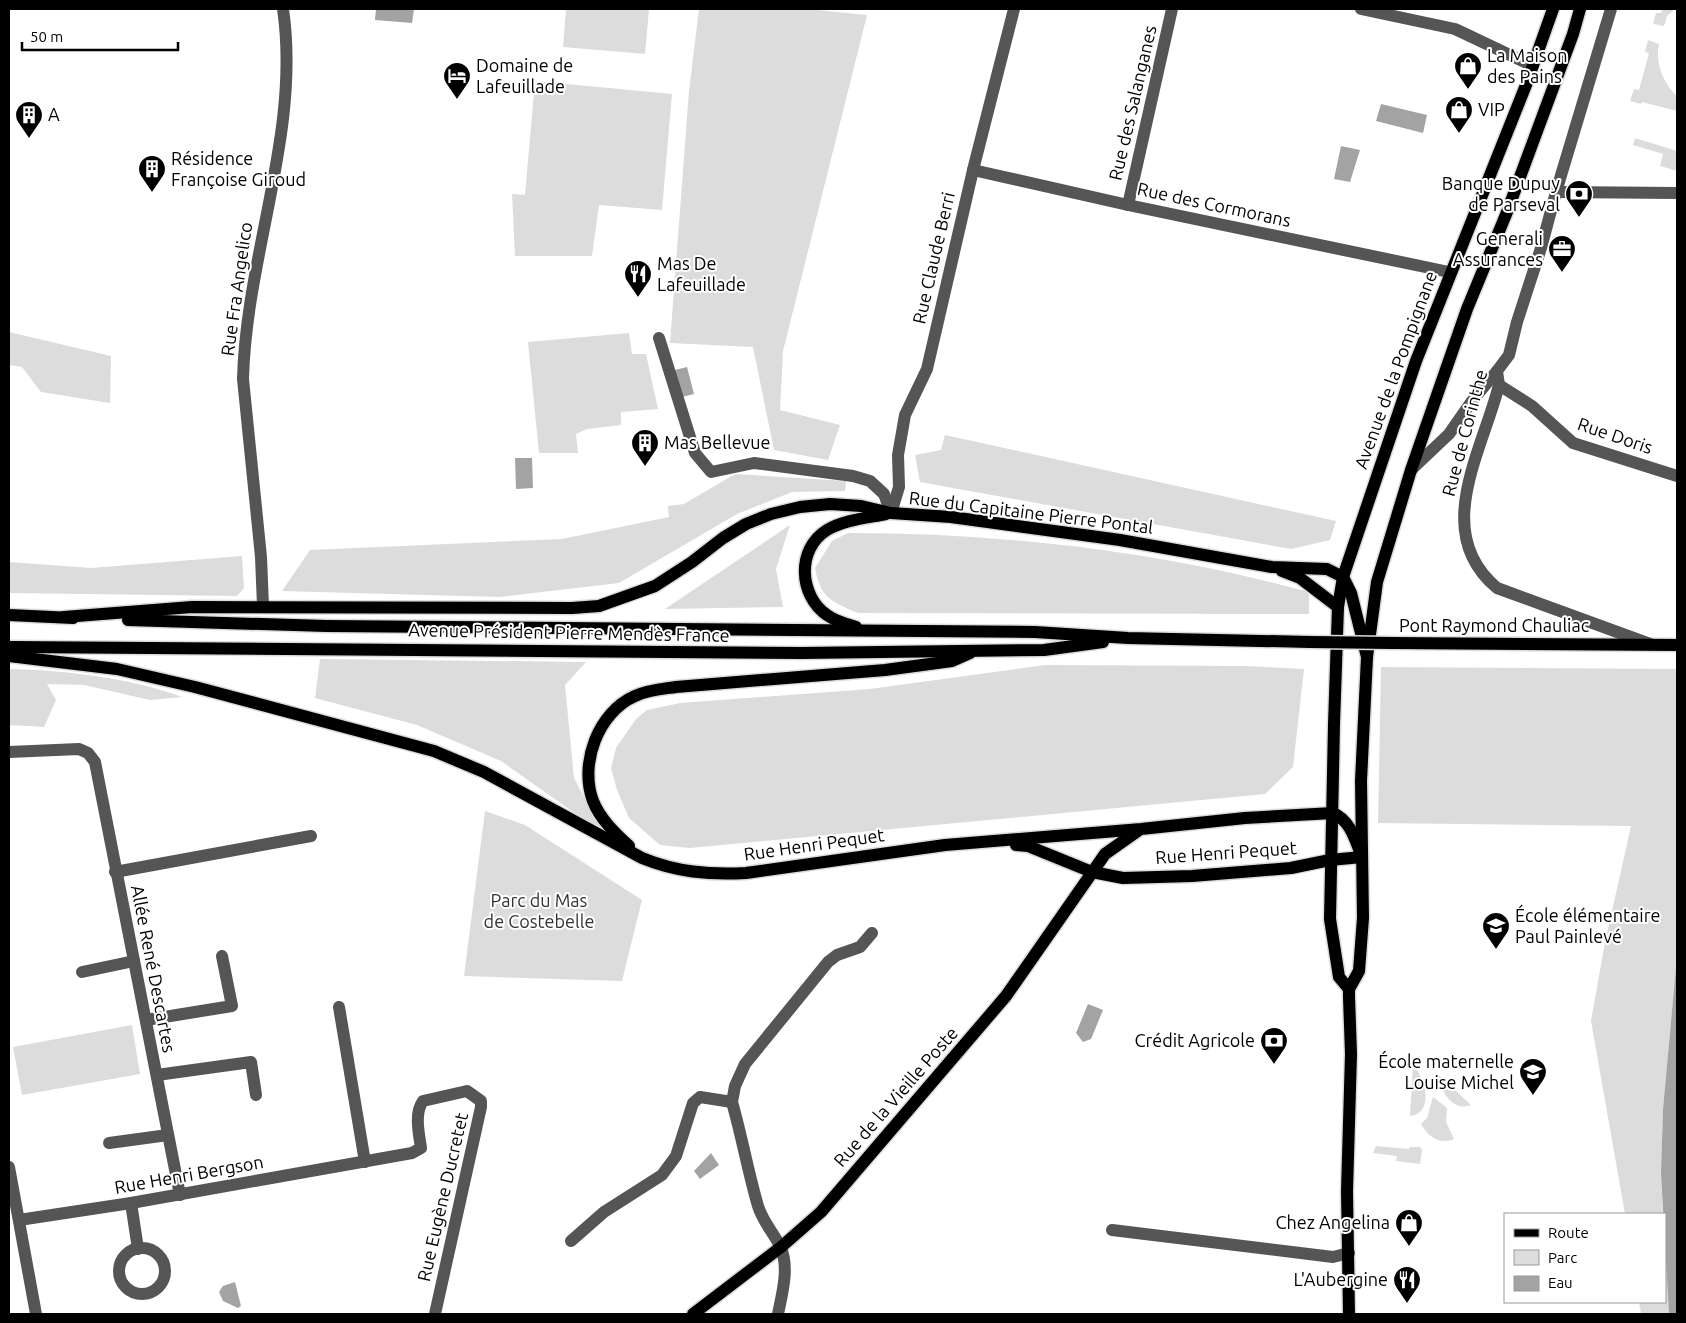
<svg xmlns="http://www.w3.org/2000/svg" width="1686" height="1323" font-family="Ubuntu,sans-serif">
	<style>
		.green { fill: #dcdcdc }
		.water { fill: #a3a3a3 }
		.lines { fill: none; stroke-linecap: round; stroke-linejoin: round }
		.major-casing { stroke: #dbdbdb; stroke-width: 15 }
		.minor { stroke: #555; stroke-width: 12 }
		.major { stroke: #000; stroke-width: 12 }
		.major-bridge-casing { stroke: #dbdbdb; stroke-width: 15; stroke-linecap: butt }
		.major-bridge { stroke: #000; stroke-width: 12 }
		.labels { text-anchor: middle; stroke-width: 4; stroke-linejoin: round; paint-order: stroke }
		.poi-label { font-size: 18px; fill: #000; stroke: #fff; text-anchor: start }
		.street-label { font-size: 18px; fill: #000; stroke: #fff }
		.park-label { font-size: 18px; fill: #333; stroke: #fff }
	</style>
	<rect width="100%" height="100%" fill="#fff"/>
	<g class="green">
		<path d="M566 9H649L645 54 563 47Z"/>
		<path d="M699 9H807L867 15 783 351 780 410 840 425 828 460 774 450 753 347 670 343 689 91Z"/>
		<path d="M1662 9H1675L1667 16 1664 26 1653 24 1656 13H1661Z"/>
		<path d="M1648 40 1659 44C1655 63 1663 83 1677 96V111L1642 102 1641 104 1630 101 1634 89 1639 90 1649 53 1645 52Z"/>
		<path d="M535 81 672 94 662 210 599 205 592 256H515L512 194 525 195Z"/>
		<path d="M1635 138 1677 151V171L1660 166 1663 154 1633 145Z"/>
		<path d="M9 332 111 356 110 403 41 392 22 367 9 365Z"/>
		<path d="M629 333 632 354H646L658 409 621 412V425L587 429 576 434 578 453H539L528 342Z"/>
		<path d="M945 435 1336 521 1330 540 1291 549 920 482 915 455 941 450Z"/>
		<path d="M735 474 846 481 845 491 792 492 737 514 619 583 500 597 282 591 310 550 562 539 669 517 668 506 684 504Z"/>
		<path d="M790 525 776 569 783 607 665 609Z"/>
		<path d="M848 533C1003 533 1159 551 1309 592V614L858 613C832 602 820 598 815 568L832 541Z"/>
		<path d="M242 556 244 588 237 596 9 593V562L91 568Z"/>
		<path d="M320 659 586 662 565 685 574 778 603 833 501 761 417 725 315 698Z"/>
		<path d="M1045 665 1247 666 1304 669 1293 767 1265 794 690 848 660 845 629 818 617 790 611 768 616 748 636 719 647 710 680 703 870 689Z"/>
		<path d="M1381 667 1677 669V956L1663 1109 1661 1174 1663 1214H1625L1591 1021 1605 942 1631 826 1378 823Z"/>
		<path d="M9 669C62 670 132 678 182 697L150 700 84 685 47 684 56 700 44 727 9 725Z"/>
		<path d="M485 811 525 825 642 900 622 981 464 976Z"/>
		<path d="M132 1025 140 1074 22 1095 13 1047Z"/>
		<path d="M1413 1065C1425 1077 1435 1113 1410 1116Z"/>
		<path d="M1439 1075 1471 1105C1453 1112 1440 1092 1439 1075Z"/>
		<path d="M1433 1097 1447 1108 1446 1122 1454 1139C1440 1145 1428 1137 1421 1124L1427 1118Z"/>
		<path d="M1376 1146 1409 1149 1410 1147H1420L1422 1150 1420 1164 1396 1161 1397 1156 1373 1153Z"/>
		<path d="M1665 1240 1669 1314H1641L1639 1302H1665Z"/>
	</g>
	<g class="water">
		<path d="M376 9H414L412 23 375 20Z"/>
		<path d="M1381 104 1427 115 1423 133 1376 121Z"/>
		<path d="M1341 146 1360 150 1350 182 1334 179Z"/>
		<path d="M687 367 694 394 682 397 675 370Z"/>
		<path d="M515 458H532L533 488 516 489Z"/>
		<path d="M1677 956V1314H1669L1661 1174 1663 1109Z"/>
		<path d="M1088 1004 1103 1010 1091 1039 1083 1042 1076 1033Z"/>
		<path d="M711 1153 719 1165 700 1179 694 1171Z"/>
		<path d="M235 1282 241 1306 238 1308 223 1301 219 1292 223 1286Z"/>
	</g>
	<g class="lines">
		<defs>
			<g id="major">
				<path d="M1282 571 1300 578 1338 607"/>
				<path d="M9 615 73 618"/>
				<path d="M64 617 192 607 572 608 599 606 655 586 692 562 723 538 746 524 771 514 800 507 830 504 861 506 891 513 951 517 1120 540 1272 567 1327 569 1343 577 1351 593 1367 657"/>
				<path d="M128 620 326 626 1035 632 1128 638 1310 642"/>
				<path d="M856 627C846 624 835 621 827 615 799 596 796 549 827 530 844 520 866 518 886 514"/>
				<path d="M1392 643 1677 645"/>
				<path d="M9 647 802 653 1044 650 1103 642"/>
				<path d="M9 656 117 669 195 687 434 751 484 772 642 858C676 872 709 875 746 873L945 845 1141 829 1245 818 1333 813C1351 821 1355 840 1362 857"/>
				<path d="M1016 845 1028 846 1092 872 1123 878 1192 876 1291 868 1330 860 1362 857"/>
				<path d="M629 846C615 833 600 819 593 801 579 764 598 712 635 696 648 690 662 689 676 687L885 670 952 661 970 653"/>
				<path d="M1349 989 1339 977 1330 919 1334 724 1338 607 1343 577 1416 361 1526 85 1553 9"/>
				<path d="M693 1314 781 1247 821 1212 1006 996 1105 854 1139 830"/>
				<path d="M1349 1314 1347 1191 1351 1054 1349 997V989L1359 971 1363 918 1361 781 1367 657 1377 582 1411 470 1467 309 1507 212 1573 34 1580 9"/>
			</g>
		</defs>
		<use href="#major" class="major-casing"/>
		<g class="minor">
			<path d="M1361 9 1455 29 1533 66"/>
			<path d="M1611 9 1556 192 1541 248 1517 322 1509 355 1497 371 1499 385C1482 452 1431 533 1497 588L1650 644"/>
			<path d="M973 170 1128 205 1449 272"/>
			<path d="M1556 192 1677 193"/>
			<path d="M1128 205 1172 9"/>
			<path d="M659 338 695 453 711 472 754 463 853 476 870 481 884 494 891 513"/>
			<path d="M1499 385 1532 406 1573 443 1677 476"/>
			<path d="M1411 470 1449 434 1472 401 1497 371"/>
			<path d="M891 513 899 487 898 455 905 415 927 369 973 170 1014 9"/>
			<path d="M263 606 261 557 243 379C246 255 301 132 283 9"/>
			<path d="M9 752 79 749 88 753 95 762 180 1195"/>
			<path d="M115 872 311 836"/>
			<path d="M82 972 134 961"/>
			<path d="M339 1007 365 1162"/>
			<path d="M146 1020 232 1006 222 956"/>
			<path d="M157 1075 251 1062 256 1095"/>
			<path d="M109 1143 168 1135"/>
			<path d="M9 1167 36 1314"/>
			<path d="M131 1203 138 1249"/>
			<path d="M19 1220 131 1203 412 1153 421 1148C419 1134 414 1113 423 1101L467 1091 481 1101V1107L435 1314"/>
			<path d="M1112 1230 1333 1257 1349 1253"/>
			<path d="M571 1241 604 1212 662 1175 676 1156 693 1103 700 1097 732 1102"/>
			<circle cx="142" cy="1271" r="23"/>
			<path d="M778 1314C782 1294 790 1266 780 1246 773 1232 763 1222 758 1206 748 1172 742 1137 732 1102L735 1086 745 1064 828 962 837 955 860 947 872 933"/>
		</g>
		<use href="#major" class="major"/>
		<defs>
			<path id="major-bridge" d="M1310 642 1392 643"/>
		</defs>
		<use href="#major-bridge" class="major-bridge-casing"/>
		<use href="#major-bridge" class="major-bridge"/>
	</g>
	<defs>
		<symbol id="shop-pin" viewBox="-11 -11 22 30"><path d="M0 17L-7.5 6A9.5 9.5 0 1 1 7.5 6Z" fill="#000" stroke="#fff"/><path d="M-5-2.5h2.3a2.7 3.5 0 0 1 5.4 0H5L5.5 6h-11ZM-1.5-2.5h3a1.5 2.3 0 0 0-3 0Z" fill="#fff"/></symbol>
		<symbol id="hotel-pin" viewBox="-11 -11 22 30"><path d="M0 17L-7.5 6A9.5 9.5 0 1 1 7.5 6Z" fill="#000" stroke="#fff"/><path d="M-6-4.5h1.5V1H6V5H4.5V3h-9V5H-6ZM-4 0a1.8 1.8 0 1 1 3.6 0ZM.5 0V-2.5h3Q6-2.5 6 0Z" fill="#fff"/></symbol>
		<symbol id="building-pin" viewBox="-11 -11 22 30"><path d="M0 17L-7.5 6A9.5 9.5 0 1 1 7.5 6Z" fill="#000" stroke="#fff"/><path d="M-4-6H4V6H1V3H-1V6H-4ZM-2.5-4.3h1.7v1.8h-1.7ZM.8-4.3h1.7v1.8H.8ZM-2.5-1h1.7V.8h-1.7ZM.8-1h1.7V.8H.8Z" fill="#fff"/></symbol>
		<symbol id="bank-pin" viewBox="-11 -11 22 30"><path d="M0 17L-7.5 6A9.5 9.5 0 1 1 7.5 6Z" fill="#000" stroke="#fff"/><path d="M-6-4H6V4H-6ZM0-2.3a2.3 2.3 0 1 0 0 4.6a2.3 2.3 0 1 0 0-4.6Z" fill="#fff"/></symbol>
		<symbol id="office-pin" viewBox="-11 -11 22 30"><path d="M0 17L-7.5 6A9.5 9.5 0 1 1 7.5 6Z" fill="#000" stroke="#fff"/><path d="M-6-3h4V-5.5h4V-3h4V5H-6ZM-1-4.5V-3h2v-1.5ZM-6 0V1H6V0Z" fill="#fff"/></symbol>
		<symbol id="restaurant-pin" viewBox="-11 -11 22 30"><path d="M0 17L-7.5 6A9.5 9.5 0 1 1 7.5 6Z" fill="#000" stroke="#fff"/><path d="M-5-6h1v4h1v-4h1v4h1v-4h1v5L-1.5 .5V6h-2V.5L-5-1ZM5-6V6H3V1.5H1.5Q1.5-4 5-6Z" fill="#fff"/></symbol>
		<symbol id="school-pin" viewBox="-11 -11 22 30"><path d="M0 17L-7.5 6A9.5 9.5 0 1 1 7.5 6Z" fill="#000" stroke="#fff"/><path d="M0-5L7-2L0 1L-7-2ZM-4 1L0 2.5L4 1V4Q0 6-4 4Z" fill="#fff"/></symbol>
	</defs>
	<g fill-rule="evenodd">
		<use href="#shop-pin" x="1452" y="50" width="32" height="43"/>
		<use href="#hotel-pin" x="441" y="60" width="32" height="43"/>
		<use href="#shop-pin" x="1443" y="94" width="32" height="43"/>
		<use href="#building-pin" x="13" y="99" width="32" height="43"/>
		<use href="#building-pin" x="136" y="153" width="32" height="43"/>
		<use href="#bank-pin" x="1563" y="178" width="32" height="43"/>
		<use href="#office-pin" x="1546" y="233" width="32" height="43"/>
		<use href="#restaurant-pin" x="622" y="258" width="32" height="43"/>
		<use href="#building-pin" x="629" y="427" width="32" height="43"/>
		<use href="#school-pin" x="1480" y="910" width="32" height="43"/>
		<use href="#bank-pin" x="1258" y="1025" width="32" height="43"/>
		<use href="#school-pin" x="1517" y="1056" width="32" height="43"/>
		<use href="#shop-pin" x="1393" y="1207" width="32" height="43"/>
		<use href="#restaurant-pin" x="1391" y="1264" width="32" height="43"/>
	</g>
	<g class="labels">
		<g class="poi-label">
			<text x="1487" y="62">La Maison<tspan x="1487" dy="21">des Pains</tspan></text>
			<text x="476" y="72">Domaine de<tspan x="476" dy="21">Lafeuillade</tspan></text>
			<text x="1478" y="116">VIP</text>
			<text x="48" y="121">A</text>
			<text x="171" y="165">Résidence<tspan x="171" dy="21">Françoise Giroud</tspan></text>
			<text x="1560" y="190" text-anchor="end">Banque Dupuy<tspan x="1560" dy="21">de Parseval</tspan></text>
			<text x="1543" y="245" text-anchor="end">Generali<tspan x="1543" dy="21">Assurances</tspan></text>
			<text x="657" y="270">Mas De<tspan x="657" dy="21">Lafeuillade</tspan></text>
			<text x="664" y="449">Mas Bellevue</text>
			<text x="1515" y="922">École élémentaire<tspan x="1515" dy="21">Paul Painlevé</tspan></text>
			<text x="1255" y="1047" text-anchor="end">Crédit Agricole</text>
			<text x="1514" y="1068" text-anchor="end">École maternelle<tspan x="1514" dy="21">Louise Michel</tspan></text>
			<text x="1390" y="1229" text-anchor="end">Chez Angelina</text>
			<text x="1388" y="1286" text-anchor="end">L'Aubergine</text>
		</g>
		<g class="street-label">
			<text transform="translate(1133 103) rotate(-77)" y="6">Rue des Salanganes</text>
			<text transform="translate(1214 205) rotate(12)" y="6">Rue des Cormorans</text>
			<text transform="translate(934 258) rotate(-77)" y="6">Rue Claude Berri</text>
			<text transform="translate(237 289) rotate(-82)" y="6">Rue Fra Angelico</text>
			<text transform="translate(1396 370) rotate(-70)" y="6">Avenue de la Pompignane</text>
			<text transform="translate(1465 433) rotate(-75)" y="6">Rue de Corinthe</text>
			<text transform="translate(1615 436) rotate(19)" y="6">Rue Doris</text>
			<text transform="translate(1031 513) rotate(7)" y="6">Rue du Capitaine Pierre Pontal</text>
			<text x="1494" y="632">Pont Raymond Chauliac</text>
			<text transform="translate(569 633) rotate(1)" y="6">Avenue Président Pierre Mendès France</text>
			<text transform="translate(814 845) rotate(-8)" y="6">Rue Henri Pequet</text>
			<text transform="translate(1226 853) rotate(-4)" y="6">Rue Henri Pequet</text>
			<text transform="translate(153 969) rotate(79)" y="6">Allée René Descartes</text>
			<text transform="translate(896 1097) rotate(-49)" y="6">Rue de la Vieille Poste</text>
			<text transform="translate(189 1175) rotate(-10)" y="6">Rue Henri Bergson</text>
			<text transform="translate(443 1197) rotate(-77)" y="6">Rue Eugène Ducretet</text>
		</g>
		<g class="park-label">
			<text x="539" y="907">Parc du Mas<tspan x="539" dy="21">de Costebelle</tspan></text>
		</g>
	</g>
	<rect width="1686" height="1323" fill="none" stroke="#000000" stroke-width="20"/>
	<rect x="1504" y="1213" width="162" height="90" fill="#ffffff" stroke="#999999"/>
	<rect x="1514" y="1229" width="25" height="8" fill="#000000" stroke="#999999"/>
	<text x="1548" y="1238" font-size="15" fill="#000000">Route</text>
	<rect x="1514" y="1250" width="25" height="15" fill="#dcdcdc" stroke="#999999"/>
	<text x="1548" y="1263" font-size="15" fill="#000000">Parc</text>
	<rect x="1514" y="1276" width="25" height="15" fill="#a3a3a3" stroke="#999999"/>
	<text x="1548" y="1288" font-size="15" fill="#000000">Eau</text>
	<path d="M22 42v8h156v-8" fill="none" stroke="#000000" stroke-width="2.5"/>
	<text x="30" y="42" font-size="15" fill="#000000" stroke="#ffffff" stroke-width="4" paint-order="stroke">50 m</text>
</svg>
